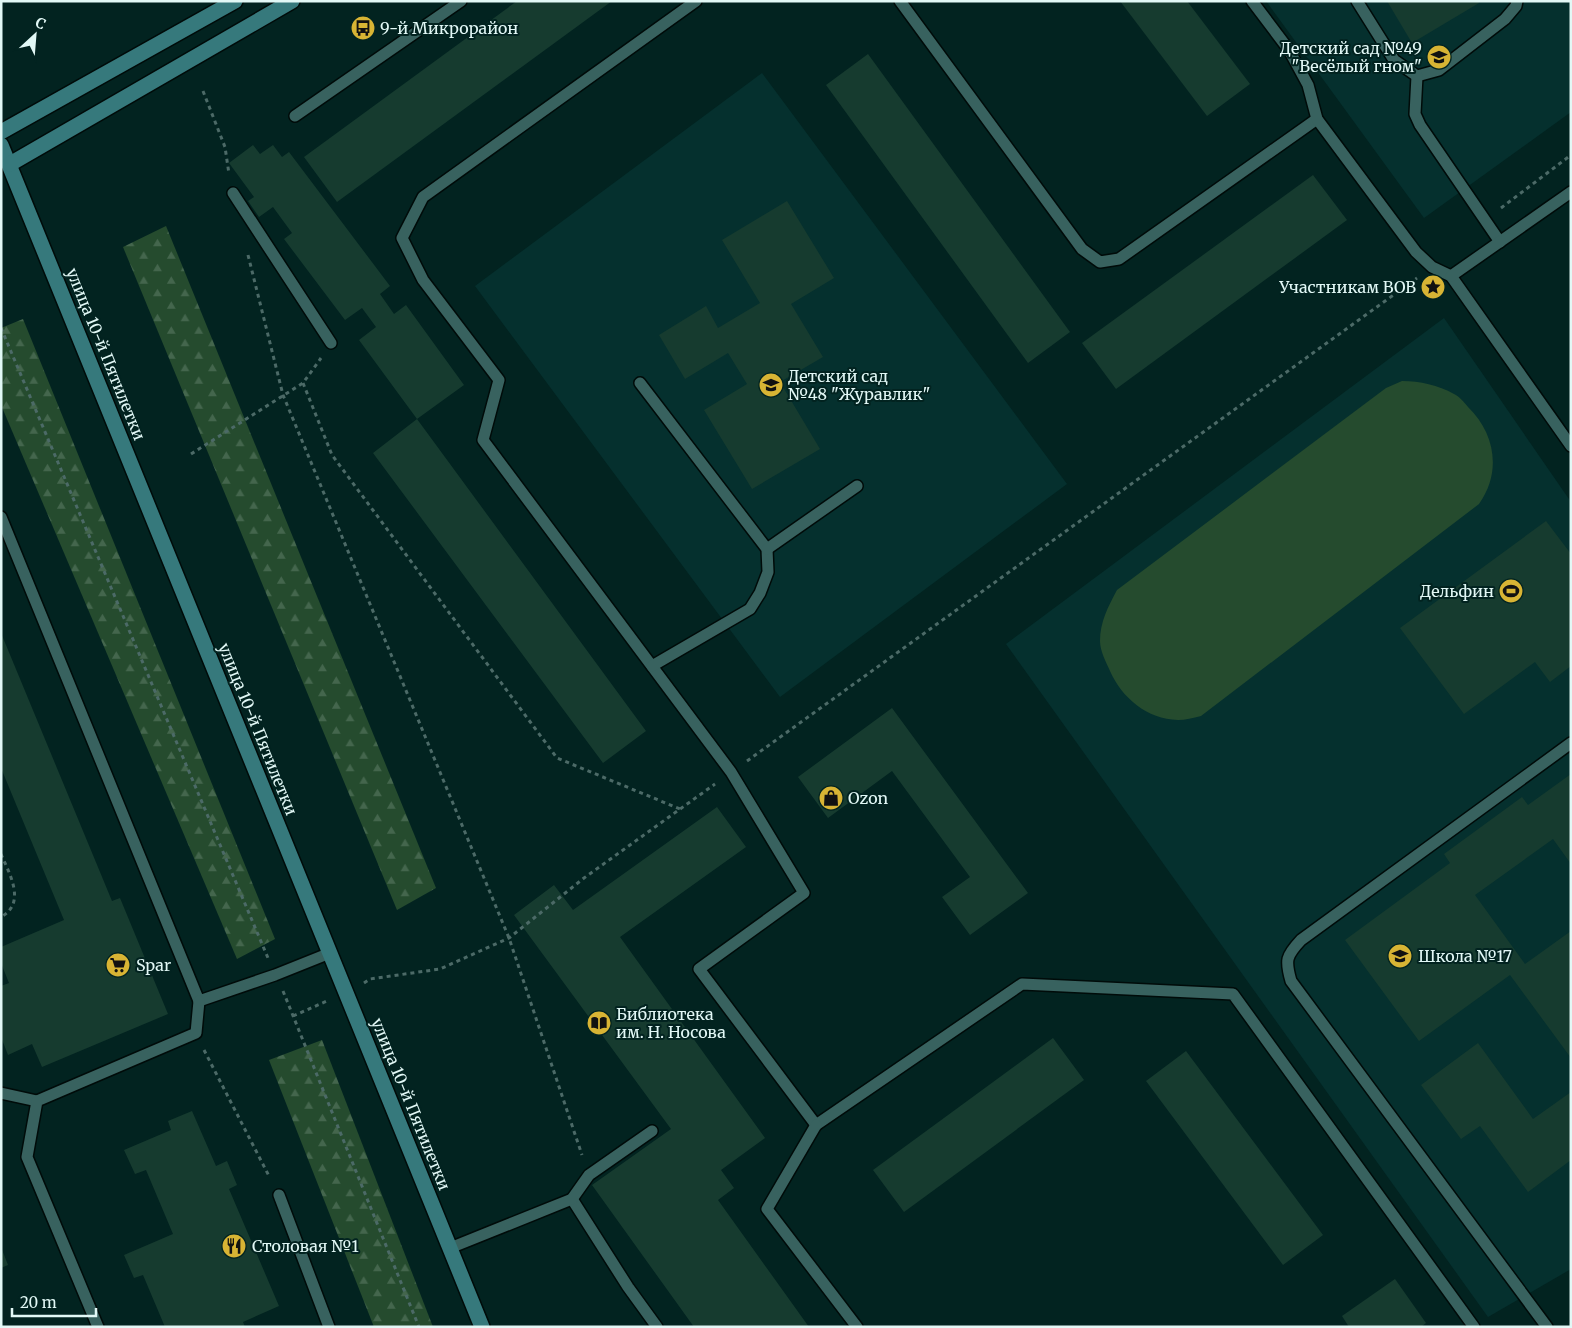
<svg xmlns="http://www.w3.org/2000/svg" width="1572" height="1328" font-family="Merriweather,serif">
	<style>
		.built { fill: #05302e }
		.green { fill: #254b2e }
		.forest { fill: url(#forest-firs) }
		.building { fill: #163b2f }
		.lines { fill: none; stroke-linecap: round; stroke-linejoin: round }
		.service-casing { stroke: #000b09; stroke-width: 14 }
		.secondary-casing { stroke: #000b09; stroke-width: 18 }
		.path { stroke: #4c6a67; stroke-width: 3; stroke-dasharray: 4 4; stroke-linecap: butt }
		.service { stroke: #38625f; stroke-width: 11 }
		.secondary { stroke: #36797c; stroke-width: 15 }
		.labels { text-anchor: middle; stroke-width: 4; stroke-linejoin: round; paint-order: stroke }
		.poi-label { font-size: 16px; fill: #e2f8f6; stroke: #022320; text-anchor: start }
		.street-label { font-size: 16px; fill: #e2f8f6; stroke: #022320 }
	</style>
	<defs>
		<pattern id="forest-firs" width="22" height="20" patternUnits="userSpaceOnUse" patternTransform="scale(1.25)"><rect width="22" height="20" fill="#254b2e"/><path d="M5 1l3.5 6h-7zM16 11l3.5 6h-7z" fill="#44664d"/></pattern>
	</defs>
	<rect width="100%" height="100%" fill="#022320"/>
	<g class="built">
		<path d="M1266 1H1571V112L1424 218Z"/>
		<path d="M762 73 1067 484 780 697 475 286Z"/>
		<path d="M1444 318 1571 502V1269L1488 1317 1006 644Z"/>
	</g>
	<path class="green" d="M1402 381C1420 381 1438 385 1454 394 1459 396 1464 402 1468 407 1495 433 1502 472 1479 504L1201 716C1193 718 1185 720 1178 720 1147 719 1122 698 1110 671 1106 662 1100 651 1100 641 1100 622 1108 607 1117 590L1386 388Z"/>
	<g class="forest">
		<path d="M166 226 436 888 397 910 123 247Z"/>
		<path d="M23 319 275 939 237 959 1 405V328Z"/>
		<path d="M322 1040 433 1327H374L269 1060Z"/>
	</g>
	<g class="building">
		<path d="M517 1H612L337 202 304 157Z"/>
		<path d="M1120 1H1187L1250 84 1207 116Z"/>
		<path d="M1387 1H1478L1479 3 1412 43Z"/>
		<path d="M868 54 1070 332 1028 363 826 85Z"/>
		<path d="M253 145 260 154 273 145 282 157 289 152 390 286 380 294 394 314 406 305 464 385 417 419 646 731 603 763 373 453 417 419 359 340 376 327 362 308 345 320 284 239 292 233 273 207 259 217 248 201 254 197 229 163Z"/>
		<path d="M1313 175 1347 220 1116 389 1082 343Z"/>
		<path d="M787 201 834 278 791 304 823 357 780 382 820 449 752 489 704 410 747 384 728 353 685 379 659 335 706 306 718 328 760 303 722 240Z"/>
		<path d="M1546 521 1571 554V666L1550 682 1535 662 1464 714 1400 628Z"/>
		<path d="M1 633 112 901 120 898 168 1014 42 1067 32 1044 8 1055 1 1037V986L9 983 1 963V947L64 920 1 768Z"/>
		<path d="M892 708 1028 893 970 935 942 897 970 877 892 771 828 818 798 777Z"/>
		<path d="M1571 774V864L1553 839 1475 895 1525 964 1571 931V1058L1510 975 1419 1041 1345 940 1450 863 1444 854 1522 797 1528 805Z"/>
		<path d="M717 807 746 847 620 937 765 1138 721 1170 734 1188 718 1200 809 1327H694L592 1185 671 1129 514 915 554 885 573 910Z"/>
		<path d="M1053 1038 1084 1080 904 1212 873 1170Z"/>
		<path d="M1478 1043 1533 1119 1571 1092V1160L1528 1192 1480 1126 1461 1139 1421 1085Z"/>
		<path d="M1186 1051 1323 1235 1283 1265 1146 1081Z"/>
		<path d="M192 1111 216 1166 227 1161 237 1185 229 1189 279 1306 243 1322 245 1327H165L143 1275 134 1278 124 1255 173 1234 146 1170 135 1174 124 1150 171 1130 168 1121Z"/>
		<path d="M1 1247 8 1265 1 1268Z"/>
		<path d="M1395 1279 1426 1323 1421 1327H1349L1342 1316Z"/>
	</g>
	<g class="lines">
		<defs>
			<g id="service">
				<path d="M696 1 423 197 402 238 423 280 499 380 483 440 731 772 804 893 699 969 816 1125 1022 984 1233 994 1474 1327"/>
				<path d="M900 1 1082 249 1100 262 1119 259 1317 119"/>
				<path d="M1252 1 1289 50 1308 85 1317 119 1416 252 1432 267 1451 276 1571 446"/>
				<path d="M1357 1 1394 60 1417 76 1439 70 1505 19 1516 6 1517 1"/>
				<path d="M1417 76 1415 114 1420 125 1500 242"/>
				<path d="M295 116 461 1"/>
				<path d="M233 193 331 343"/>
				<path d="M1451 276 1571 192"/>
				<path d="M640 383 767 549 768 572 760 593 750 609 652 666"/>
				<path d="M1 517 199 1001 275 975 330 953"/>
				<path d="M767 549 857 486"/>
				<path d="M1 1093 37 1101"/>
				<path d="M816 1125 767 1209 857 1327"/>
				<path d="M279 1195 329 1327"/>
				<path d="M572 1199 628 1287 657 1327"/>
				<path d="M450 1248 572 1199 589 1175 652 1131"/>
				<path d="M98 1327 27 1157 37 1101 196 1033 199 1001"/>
				<path d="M1547 1327 1291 981C1285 960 1286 956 1301 940L1571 743"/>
			</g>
			<g id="secondary">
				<path d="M1 132 235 1"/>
				<path d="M1 145 482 1327"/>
				<path d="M10 164 292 1"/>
			</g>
		</defs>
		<use href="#service" class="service-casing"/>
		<use href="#secondary" class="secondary-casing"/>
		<g class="path">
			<path d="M203 91 225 147 229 174"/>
			<path d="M1501 208 1571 155"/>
			<path d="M248 255 283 395 509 938 582 1155"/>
			<path d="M1 328 268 958"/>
			<path d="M303 383 332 455 557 758 680 809"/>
			<path d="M191 454 303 383 321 358"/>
			<path d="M747 761 1417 278"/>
			<path d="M1 854C9 873 27 903 1 917"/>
			<path d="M364 983 370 979 440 969 509 938 584 878 715 784"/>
			<path d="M283 991 419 1327"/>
			<path d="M293 1016 327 1001"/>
			<path d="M204 1050 270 1178"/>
		</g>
		<use href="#service" class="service"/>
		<use href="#secondary" class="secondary"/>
	</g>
	<defs>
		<symbol id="bus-disc" viewBox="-11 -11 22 22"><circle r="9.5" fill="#d8b434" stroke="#022320"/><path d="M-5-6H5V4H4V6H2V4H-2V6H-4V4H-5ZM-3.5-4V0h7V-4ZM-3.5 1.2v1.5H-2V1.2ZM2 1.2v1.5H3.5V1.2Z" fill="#111"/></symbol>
		<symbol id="school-disc" viewBox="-11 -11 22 22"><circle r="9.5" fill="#d8b434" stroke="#022320"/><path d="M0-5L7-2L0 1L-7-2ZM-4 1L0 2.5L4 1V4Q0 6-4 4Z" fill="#111"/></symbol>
		<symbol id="sight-disc" viewBox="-11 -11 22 22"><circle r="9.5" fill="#d8b434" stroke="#022320"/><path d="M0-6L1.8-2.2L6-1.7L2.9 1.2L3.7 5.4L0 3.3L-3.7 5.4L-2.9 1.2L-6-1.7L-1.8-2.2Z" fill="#111"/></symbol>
		<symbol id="stadium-disc" viewBox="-11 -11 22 22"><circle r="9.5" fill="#d8b434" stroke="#022320"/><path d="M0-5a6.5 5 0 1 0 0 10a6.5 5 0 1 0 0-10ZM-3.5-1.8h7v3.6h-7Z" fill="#111"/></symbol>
		<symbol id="shop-disc" viewBox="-11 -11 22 22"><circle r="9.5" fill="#d8b434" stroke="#022320"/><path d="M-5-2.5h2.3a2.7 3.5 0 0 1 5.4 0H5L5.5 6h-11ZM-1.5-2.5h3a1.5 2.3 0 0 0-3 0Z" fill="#111"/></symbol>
		<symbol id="supermarket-disc" viewBox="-11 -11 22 22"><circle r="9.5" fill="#d8b434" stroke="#022320"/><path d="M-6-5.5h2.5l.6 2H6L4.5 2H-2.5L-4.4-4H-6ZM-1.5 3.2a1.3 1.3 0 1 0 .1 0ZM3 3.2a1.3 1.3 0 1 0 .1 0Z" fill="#111"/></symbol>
		<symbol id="library-disc" viewBox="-11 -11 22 22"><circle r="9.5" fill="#d8b434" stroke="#022320"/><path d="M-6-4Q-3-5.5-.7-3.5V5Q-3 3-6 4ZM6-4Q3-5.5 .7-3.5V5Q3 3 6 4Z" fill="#111"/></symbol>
		<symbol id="restaurant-disc" viewBox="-11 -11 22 22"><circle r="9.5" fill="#d8b434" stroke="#022320"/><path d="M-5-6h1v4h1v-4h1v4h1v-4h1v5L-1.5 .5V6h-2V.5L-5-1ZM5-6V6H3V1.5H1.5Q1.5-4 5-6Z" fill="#111"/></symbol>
	</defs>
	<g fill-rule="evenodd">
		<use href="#bus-disc" x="349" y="14" width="28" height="28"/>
		<use href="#school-disc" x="1425" y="43" width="28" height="28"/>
		<use href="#sight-disc" x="1419" y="273" width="28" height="28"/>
		<use href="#school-disc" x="757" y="371" width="28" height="28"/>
		<use href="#stadium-disc" x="1497" y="577" width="28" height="28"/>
		<use href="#shop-disc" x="817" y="784" width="28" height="28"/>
		<use href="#school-disc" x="1386" y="942" width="28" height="28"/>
		<use href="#supermarket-disc" x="104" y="951" width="28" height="28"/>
		<use href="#library-disc" x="585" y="1009" width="28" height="28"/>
		<use href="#restaurant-disc" x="220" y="1232" width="28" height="28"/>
	</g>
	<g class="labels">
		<g class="poi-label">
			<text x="380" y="34">9-й Микрорайон</text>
			<text x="1422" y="54" text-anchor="end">Детский сад №49<tspan x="1422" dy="18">"Весёлый гном"</tspan></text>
			<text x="1416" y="293" text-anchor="end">Участникам ВОВ</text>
			<text x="788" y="382">Детский сад<tspan x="788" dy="18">№48 "Журавлик"</tspan></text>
			<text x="1494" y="597" text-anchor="end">Дельфин</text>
			<text x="848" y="804">Ozon</text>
			<text x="1418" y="962">Школа №17</text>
			<text x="136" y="971">Spar</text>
			<text x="616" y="1020">Библиотека<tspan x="616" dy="18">им. Н. Носова</tspan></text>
			<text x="252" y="1252">Столовая №1</text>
		</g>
		<g class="street-label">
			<text transform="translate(106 354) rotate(68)" y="6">улица 10-й Пятилетки</text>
			<text transform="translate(258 729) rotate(68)" y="6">улица 10-й Пятилетки</text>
			<text transform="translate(411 1104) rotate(68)" y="6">улица 10-й Пятилетки</text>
		</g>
	</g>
	<rect width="1572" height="1328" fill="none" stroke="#e2f8f6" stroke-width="5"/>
	<g transform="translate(35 35) rotate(26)" stroke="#022320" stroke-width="4" paint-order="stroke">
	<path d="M0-4L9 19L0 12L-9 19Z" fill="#e2f8f6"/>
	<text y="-8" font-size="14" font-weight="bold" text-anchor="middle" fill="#e2f8f6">С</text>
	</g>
	<path d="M12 1308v8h84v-8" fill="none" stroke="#e2f8f6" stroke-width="2.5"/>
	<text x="20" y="1308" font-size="15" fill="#e2f8f6" stroke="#022320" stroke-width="4" paint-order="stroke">20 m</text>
</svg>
